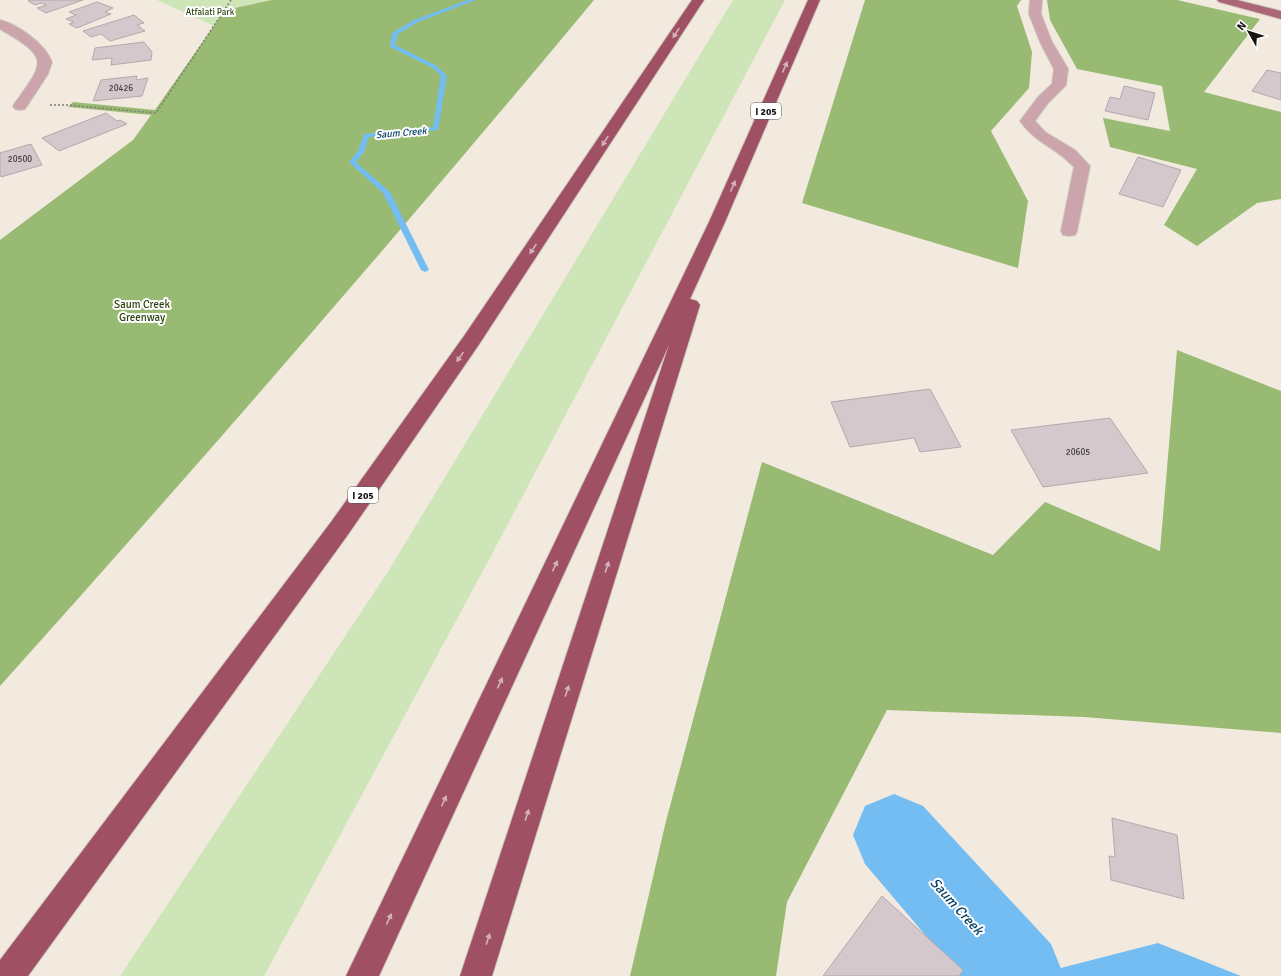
<svg xmlns="http://www.w3.org/2000/svg" width="1281" height="976" font-family="Signika,sans-serif">
	<style>
		.green { fill: #cee5b8 }
		.forest { fill: #98ba72 }
		.water { fill: #74bdf2 }
		.lines { fill: none; stroke-linecap: round; stroke-linejoin: round }
		.stream { fill: #74bdf2; fill-rule: evenodd }
		.river { fill: #74bdf2; fill-rule: evenodd }
		.building { fill: #d5c8cd; stroke: #b5a8ad }
		.minor-casing { stroke: #cfc8be; stroke-width: 2 }
		.major-casing { stroke: #cfc8be; stroke-width: 2 }
		.highway-casing { stroke: #cfc8be; stroke-width: 2 }
		.path { stroke: #807c74; stroke-width: 1.5; stroke-dasharray: 2 2; stroke-linecap: butt }
		.minor { fill: #cca4ab; fill-rule: evenodd }
		.major { fill: #ac6776; fill-rule: evenodd }
		.highway { fill: #9f5163; fill-rule: evenodd }
		.oneway { fill: #d4b1b9 }
		.labels { text-anchor: middle; stroke-width: 4; stroke-linejoin: round; paint-order: stroke }
		.far-park-label { font-size: 9px; fill: #2f4510; stroke: #fff }
		.number-label { font-size: 9px; fill: #464240 }
		.shield { fill: #fff; stroke: #5d5b58; stroke-width: 1 }
		.shield-label { font-size: 10px; font-weight: bold; fill: #171511 }
		.far-water-label { font-size: 10px; font-style: italic; fill: #074265; stroke: #fff }
		.park-label { font-size: 11px; fill: #2f4510; stroke: #fff }
		.near-water-label { font-size: 14px; font-style: italic; fill: #074265; stroke: #fff }
	</style>
	<rect width="100%" height="100%" fill="#f2eadf"/>
	<g class="green">
		<path d="M157 0H272L225 10 214 26Z"/>
		<path d="M733 0H785L491 556 264 976H120L389 570Z"/>
	</g>
	<g class="forest">
		<path d="M272 0H594C401 232 202 461 0 686V240L133 140 151 115 68 107 73 102 155 110 225 10Z"/>
		<path d="M865 0H1021L1017 6 1032 52 1029 88 991 131 1028 201 1018 268 802 203Z"/>
		<path d="M1047 0H1177L1260 19 1204 92 1281 112V199L1257 203 1197 246 1164 225 1197 169 1110 147 1103 118 1170 131 1162 86 1077 69 1050 20Z"/>
		<path d="M1177 350 1281 391V733L1084 717 887 710 787 902 776 976H630L666 821 762 462 993 555 1045 502 1160 551Z"/>
	</g>
	<path class="water" d="M1158 943 1241 976H1054L1053 970Z"/>
	<g class="lines">
		<path class="stream" d="M468 0H476L418 22 398 34 395 45 437 66 447 76 438 130 369 137 364 152 356 162 390 192 429 270 425 272 421 270 383 193 349 162 358 151 364 134 433 127 441 76 433 68 390 47 392 33 414 20Z"/>
		<path class="river" d="M894 794 923 806 1051 944 1064 976H960L865 864 853 835 865 806Z"/>
	</g>
	<g class="building">
		<path d="M31 0H83L46 13 37 8 46 5 42 3 35 5 28 1Z"/>
		<path d="M97 2 113 8 105 12 111 14 77 28 69 24 74 22 66 19 76 15 69 12Z"/>
		<path d="M134 15 144 23 137 25 145 31 110 41 101 34 91 37 83 31Z"/>
		<path d="M144 42 152 52 151 60 111 65 112 58 92 60 95 48Z"/>
		<path d="M1267 70 1281 73V100L1252 91Z"/>
		<path d="M137 76 136 80 148 78 142 96 93 101 101 80Z"/>
		<path d="M1124 86 1155 93 1148 120 1105 111 1110 97 1120 99Z"/>
		<path d="M106 113 117 121 120 120 127 124 59 151 42 138Z"/>
		<path d="M31 144 42 165 1 177 0 174V153Z"/>
		<path d="M1138 157 1181 170 1163 207 1119 194Z"/>
		<path d="M930 389 961 447 920 452 914 438 850 447 831 402Z"/>
		<path d="M1110 418 1148 473 1043 487 1011 430Z"/>
		<path d="M1112 818 1177 835 1184 899 1111 880 1109 856 1115 857Z"/>
		<path d="M882 896 963 970 959 976H823Z"/>
	</g>
	<g class="lines">
		<defs>
			<g id="minor">
				<path d="M1030 0H1042L1041 14 1052 42 1068 69 1066 85 1048 103 1035 121 1045 132 1075 150 1090 166 1077 231 1075 235 1069 236 1063 235 1061 231 1074 167C1058 149 1034 142 1020 121L1038 97 1052 84 1054 69 1040 42 1029 14Z"/>
				<path d="M0 20C19 25 45 44 52 62L48 74 25 109 20 110 15 109 13 106C44 62 52 59 0 29Z"/>
			</g>
			<path id="major" d="M1217 0H1237L1281 11V19L1219 2Z"/>
			<g id="highway">
				<path d="M692 0H704L478 346 347 536 28 976H0V960L331 522 464 336Z"/>
				<path d="M808 0H820L725 222 690 299 697 301 700 305 492 976H460L669 345 379 976H346L709 222Z"/>
			</g>
		</defs>
		<use href="#minor" class="minor-casing"/>
		<use href="#major" class="major-casing"/>
		<use href="#highway" class="highway-casing"/>
		<path class="path" d="M50 105H68L156 113 231 0"/>
		<use href="#minor" class="minor"/>
		<use href="#major" class="major"/>
		<use href="#highway" class="highway"/>
	</g>
	<defs><path id="oneway-solid" d="M-6-.8H1V-3.2L6.5 0L1 3.2V.8H-6Z"/></defs>
	<g class="oneway">
		<use href="#oneway-solid" transform="translate(676 33) rotate(123)"/>
		<use href="#oneway-solid" transform="translate(785 67) rotate(-66)"/>
		<use href="#oneway-solid" transform="translate(605 141) rotate(123)"/>
		<use href="#oneway-solid" transform="translate(733 186) rotate(-66)"/>
		<use href="#oneway-solid" transform="translate(533 249) rotate(124)"/>
		<use href="#oneway-solid" transform="translate(460 357) rotate(125)"/>
		<use href="#oneway-solid" transform="translate(555 566) rotate(-65)"/>
		<use href="#oneway-solid" transform="translate(607 567) rotate(-72)"/>
		<use href="#oneway-solid" transform="translate(500 683) rotate(-65)"/>
		<use href="#oneway-solid" transform="translate(567 691) rotate(-72)"/>
		<use href="#oneway-solid" transform="translate(444 801) rotate(-65)"/>
		<use href="#oneway-solid" transform="translate(527 815) rotate(-72)"/>
		<use href="#oneway-solid" transform="translate(389 919) rotate(-65)"/>
		<use href="#oneway-solid" transform="translate(488 939) rotate(-72)"/>
	</g>
	<g class="labels">
		<g class="far-park-label">
			<text x="210" y="15">Atfalati Park</text>
		</g>
		<g class="number-label">
			<text x="121" y="91">20426</text>
			<text x="20" y="162">20500</text>
			<text x="1078" y="455">20605</text>
		</g>
		<g class="shield">
			<rect x="751" y="103" width="30" height="16" rx="3"/>
			<rect x="348" y="487" width="30" height="16" rx="3"/>
		</g>
		<g class="shield-label">
			<text x="766" y="115">I 205</text>
			<text x="363" y="499">I 205</text>
		</g>
		<g class="far-water-label">
			<text transform="translate(401 132) rotate(-5)" y="4">Saum Creek</text>
		</g>
		<g class="park-label">
			<text x="142" y="308">Saum Creek<tspan x="142" dy="13">Greenway</tspan></text>
		</g>
		<g class="near-water-label">
			<text transform="translate(957 906) rotate(48)" y="5">Saum Creek</text>
		</g>
	</g>
	<g transform="translate(1249 32) rotate(309)" stroke="#ffffff" stroke-width="3" paint-order="stroke">
	<path d="M0-3L7 15L0 10L-7 15Z" fill="#171511"/>
	<text y="-6" font-size="11" font-weight="bold" text-anchor="middle" fill="#171511">N</text>
	</g>
</svg>
